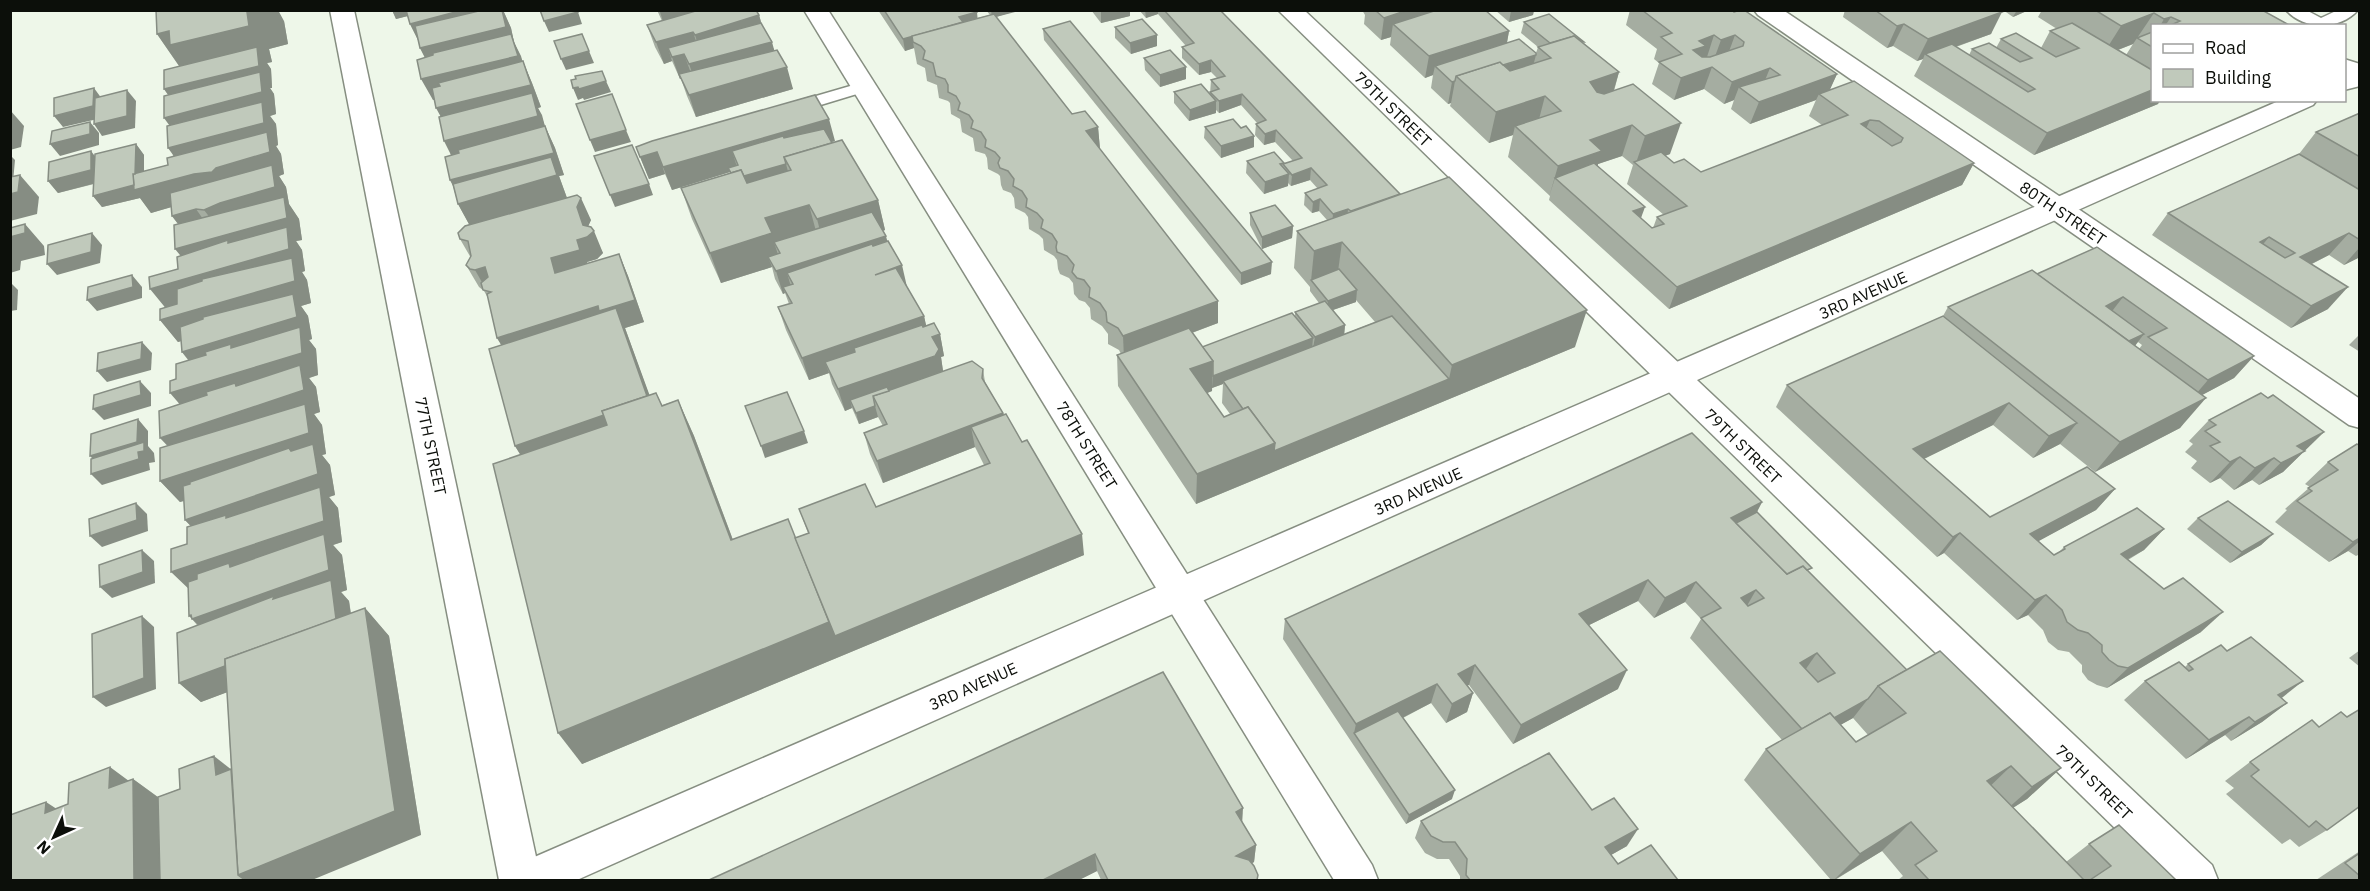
<svg xmlns="http://www.w3.org/2000/svg" width="2370" height="891" font-family="'IBM Plex Sans',sans-serif">
	<style>
		.lines { fill: none; stroke-linecap: round; stroke-linejoin: round }
		.lane-casing { stroke: #868e81; stroke-width: 3 }
		.street-casing { stroke: #868e81; stroke-width: 3 }
		.secondary-casing { stroke: #868e81; stroke-width: 3 }
		.lane { fill: #fff; fill-rule: evenodd }
		.street { fill: #fff; fill-rule: evenodd }
		.secondary { fill: #fff; fill-rule: evenodd }
		.wall { fill: #a5ada1; fill-rule: evenodd }
		.shaded-wall { fill: #868d83 }
		.building { fill: #c0c9bb; stroke: #868d83; stroke-width: 1.5; fill-rule: evenodd }
		.labels { text-anchor: middle; stroke-width: 5; stroke-linejoin: round; paint-order: stroke }
		.street-label { font-size: 16px; fill: #0c0f0a; stroke: #fff }
	</style>
	<rect width="100%" height="100%" fill="#eef7e9"/>
	<g class="lines">
		<defs>
			<g id="lane">
				<path d="M2286 10H2306L2321 18 2338 10H2358C2339 31 2304 30 2286 10Z"/>
				<path d="M864 82 870 84 872 87 870 90 791 114 783 109 785 105Z"/>
			</g>
			<g id="street">
				<path d="M330 10H354L541 880H499Z"/>
				<path d="M804 10H828L1372 865 1378 880H1334Z"/>
				<path d="M1278 10H1304L2212 865 2218 880H2168Z"/>
				<path d="M1754 10H1783L2360 399V428L2349 425 1758 15Z"/>
				<path d="M2344 59 2360 64V81L2344 76Z"/>
			</g>
			<g id="secondary">
				<path d="M2360 69V86L2344 90V74Z"/>
				<path d="M2281 100H2317L2313 105 577 880H510L516 865Z"/>
			</g>
		</defs>
		<use href="#lane" class="lane-casing"/>
		<use href="#street" class="street-casing"/>
		<use href="#secondary" class="secondary-casing"/>
		<use href="#lane" class="lane"/>
		<use href="#street" class="street"/>
		<use href="#secondary" class="secondary"/>
	</g>
	<g class="wall">
		<path d="M392 10H503L511 28 514 42 532 83 541 107 538 108 545 126 555 148 564 175 559 176 567 198 544 204 591 220 588 226 603 253 597 259 587 262V264L619 254 628 276 644 322 625 328 649 395 656 393 662 405 678 400 694 436 733 540 795 538 808 533 799 509 876 507 984 465 975 447 883 483 870 454 864 433 883 426 878 417 859 424 852 408 845 411 832 384 829 373 809 380 786 330 778 307 789 304 785 293 783 294 775 279 772 267 721 283 692 219 681 188 730 173V172L672 190 665 174 649 179 636 147 835 141 832 142 878 200 885 230 883 231 907 287 924 316 926 326 940 334 944 356 941 357 943 371 983 369 985 382 1084 555 582 764 520 454 515 446 502 345 497 338 488 298 484 291 479 287 466 265 471 258 460 239 469 224 458 204 453 186 450 180 451 155 441 116 434 100H433L425 58 420 48 418 40 410 24 408 16 396 19Z"/>
		<path d="M657 10H756L759 15 762 25 793 89 696 117 687 96 681 79H680L672 61 664 64 655 47 647 25 662 21Z"/>
		<path d="M878 10H976L977 18 990 15 986 10H1019L996 17 1072 114 1098 127 1100 149 1218 301V323L1192 333 1202 347 1295 316V312L1319 303 1310 291V287L1294 268 1297 231 1327 220 1319 211 1312 213 1304 205 1305 193 1318 189 1310 180 1291 186 1288 183V186L1264 194 1246 173 1247 161 1284 164 1293 161 1275 142 1264 145 1255 135 1256 124 1257 123 1241 105 1219 113 1216 110V113L1189 121 1174 103V92L1210 94 1211 80 1217 78 1211 72 1199 75 1182 58V47L1186 46 1158 14 1146 18 1139 10H1220L1400 194 1575 347 1196 504 1118 386 1117 355 1121 354 1119 350 1108 344V334L1102 326 1091 319 1090 308 1085 302 1079 300 1074 294 1073 283 1069 278 1060 274 1058 269 1057 260 1054 256 1044 250 1043 239 1039 235 1029 229 1028 217 1025 213 1015 208 1014 198 1011 193 1003 190 1001 185 1000 176 998 174 988 169 987 158 985 154 975 151 973 138 962 132 960 119 951 114 950 103 948 101 939 98 937 85 927 81 925 68 917 64 914 48 905 51ZM1356 300 1375 322 1344 334 1345 325 1333 310 1356 302ZM1223 384 1222 403 1230 414 1224 417 1207 393 1212 391V388Z"/>
		<path d="M1091 10H1130V16L1101 23Z"/>
		<path d="M1362 10H1485L1509 31 1507 43 1536 53 1538 47 1521 33 1524 22 1584 43 1619 72 1614 91 1670 154 1665 156 1674 163 1701 172 1822 125 1809 116 1816 100 1750 124 1731 109 1734 100 1724 104 1704 89 1674 100 1652 84 1659 63 1654 59 1657 49 1626 25 1630 10H1733L1734 12 1837 74 1830 89 1974 163 1962 185 1669 309 1549 200 1550 196 1508 157 1513 135 1489 143 1450 106 1451 103 1448 104 1431 88 1433 75 1425 78 1390 45 1391 37 1381 40 1364 24 1365 15ZM1622 156 1633 165 1627 184 1664 215 1657 217 1653 228H1652L1641 218 1598 166V164Z"/>
		<path d="M1495 10H1534L1533 15 1509 22Z"/>
		<path d="M1845 10H1999L1991 34 1956 47 1969 55 1972 49 1996 48 2001 39 2041 48 2050 31 2057 29 2038 17 2042 10H2262L2291 26H2152V100H2160L2158 104 2034 155 1914 76 1923 59 1917 61 1893 46 1887 48 1843 17ZM2133 44 2126 55 2118 50Z"/>
		<path d="M2003 10H2029L2013 17Z"/>
		<path d="M284 21 288 44 269 49 272 62 267 63 271 69 272 88H270L274 94 276 114 270 116 276 124 278 145 276 146 281 154 284 174 279 176 286 187 289 204 299 219 302 240 296 241 302 250 305 271 302 272 307 280 311 303 301 306 308 316 312 339 309 340 316 349 318 375 309 378 316 387 320 412 314 414 322 425 326 454 322 455 330 465 335 495 329 497 338 508 342 542 333 545 342 555 347 590 341 592 349 601 351 613 365 608 389 636 421 835 57 809 133 779 158 797 231 769 227 692 201 702 179 683 197 625 192 619 189 616 187 544 191 526 185 520 184 501 180 502 160 481 167 445 179 404 176 379 188 360 182 352 181 341 178 342 160 320 178 269 181 256 178 224 172 216 171 207 151 213 140 198 102 207 93 196 94 184 58 193 48 181 95 156 136 144 144 155V171L168 165 173 156 170 125 168 95 164 89 179 66 157 34Z"/>
		<path d="M1115 27 1157 35V46L1131 54 1115 38Z"/>
		<path d="M1043 29 1271 274 1241 285 1044 40Z"/>
		<path d="M1144 58 1186 79 1160 87 1145 70Z"/>
		<path d="M2360 113V256L2358 258 2344 265 2329 255 2312 264 2328 309 2291 328 2152 235 2168 213 2299 154 2316 132Z"/>
		<path d="M1205 127 1241 128 1254 147 1221 158 1204 138Z"/>
		<path d="M1250 213 1293 226 1292 238 1262 249 1250 225Z"/>
		<path d="M2097 247 2254 356 2234 378 2202 395 2180 428 2095 472 2060 444 2033 458 1993 425 1924 459 1990 517 2115 489 2096 510 2038 541 2054 555 2059 552 2064 547 2164 529 2144 550 2128 560 2201 632 2107 688 2097 685 2088 680 2082 672V665L2069 652 2058 650 2048 642 2043 630 2028 615 2017 620 1944 553 1937 557 1776 407 1787 385 1943 316 1948 307 2037 274ZM2138 342 2142 345 2139 349 2135 346Z"/>
		<path d="M2360 334V352L2349 345Z"/>
		<path d="M2268 398 2324 432 2283 472 2259 485 2252 480 2234 490 2220 478 2210 483 2191 468 2197 461 2185 452 2193 444 2189 441 2209 420Z"/>
		<path d="M2360 446V554L2356 556 2348 551 2329 562 2275 522 2287 510 2285 509 2310 487 2305 484 2328 462Z"/>
		<path d="M1762 502 1757 512 1809 572 1907 670 2061 768 2027 799 2013 808 2066 862 2089 844 2176 880H1898L1903 876 1882 851 1835 880H1831L1744 780 1766 749 1782 740 1690 638 1701 619 1685 602 1654 618 1638 601 1589 625 1618 689 1513 744 1469 685H1467L1473 693 1467 712 1446 723 1431 703 1403 718 1452 799 1406 824 1283 639 1285 619ZM1853 718 1868 735 1856 742 1840 725Z"/>
		<path d="M2198 518 2273 534 2261 545 2230 563 2187 529Z"/>
		<path d="M2360 650V667L2349 658Z"/>
		<path d="M2188 664 2282 698 2287 703 2262 722 2231 741 2225 735 2186 759 2124 700 2145 681 2185 667Z"/>
		<path d="M2250 762 2327 830 2299 847 2290 839 2282 844 2226 794 2234 788 2225 781Z"/>
		<path d="M1592 810 1627 846 1611 855 1618 864 1678 880H1460V876L1449 859H1437L1425 853 1415 838 1421 821Z"/>
		<path d="M1242 822 1256 845 1254 862 1252 863 1258 875V880H1101L1097 871 1079 880H709Z"/>
		<path d="M2360 851V880H2316Z"/>
	</g>
	<g class="shaded-wall">
		<path d="M241 10H278L284 21 288 44 269 49 272 62 267 63 271 69 272 88H270L274 94 276 114 270 116 276 124 278 145 276 146 281 154 284 174 279 176 286 187 289 204 299 219 302 240 296 241 302 250 305 271 302 272 307 280 311 303 301 306 308 316 312 339 309 340 316 349 318 375 309 378 316 387 320 412 314 414 322 425 326 454 322 455 330 465 335 495 329 497 338 508 342 542 333 545 342 555 347 590 341 592 349 601 354 639 337 651 201 702 179 683 213 639 192 619H193L189 616 193 593 171 572 205 541 185 520 300 463 180 502 160 481 180 459 160 438 189 415 170 393 200 374 182 352 295 308 178 342 160 320 168 311 150 289 193 271 175 249 221 232 204 210 210 196 151 213 140 198 102 207 93 196 136 144 144 155V188L184 170 168 148 180 140 164 118 180 111 164 89 182 70 157 34Z"/>
		<path d="M392 10H431L396 19Z"/>
		<path d="M463 10H503L511 28 514 42 521 56 527 78 433 100 421 79 431 69 420 48 421 46 410 24Z"/>
		<path d="M668 10H746L667 34 660 12Z"/>
		<path d="M991 10H1019V11L992 18Z"/>
		<path d="M1106 10H1130V16L1101 23V12Z"/>
		<path d="M1145 10H1158V14L1146 18Z"/>
		<path d="M1408 10H1461L1393 24 1391 37 1381 40 1384 18Z"/>
		<path d="M1513 10H1534L1533 15 1509 22 1511 11Z"/>
		<path d="M2017 10H2029L2013 17Z"/>
		<path d="M578 12 582 24 549 32 544 21Z"/>
		<path d="M977 12 978 23 913 42 914 48 905 51 903 39 959 17Z"/>
		<path d="M2002 12 1991 34 1929 56 1925 54 1923 59 1917 61 1928 39Z"/>
		<path d="M2154 13 2133 44 2102 56 2121 26Z"/>
		<path d="M759 15 765 37 702 57 695 35Z"/>
		<path d="M2171 17 2165 26H2160L2164 19Z"/>
		<path d="M1904 24 1893 46 1887 48 1897 26Z"/>
		<path d="M1509 31 1505 53 1435 66 1433 75 1425 78 1429 56Z"/>
		<path d="M693 32 700 53 684 54 692 76 679 74 681 79H680L672 57 668 48 672 61 664 64 656 42Z"/>
		<path d="M1157 35V46L1131 54 1130 43Z"/>
		<path d="M1714 35 1707 57 1699 67 1693 50 1699 41Z"/>
		<path d="M1735 35 1727 57 1713 62 1721 40Z"/>
		<path d="M772 42 778 64 697 86 689 64Z"/>
		<path d="M589 51 594 63 566 70 561 59Z"/>
		<path d="M1536 55 1530 77 1460 79Z"/>
		<path d="M1211 60V72L1199 75V64Z"/>
		<path d="M523 61 532 83 541 107 538 108 542 115 548 138 455 163 444 141 448 130 436 108Z"/>
		<path d="M787 67 793 89 696 117 689 95Z"/>
		<path d="M1186 67V79L1160 87V75Z"/>
		<path d="M1712 67 1704 89 1674 100 1681 78Z"/>
		<path d="M1770 68 1761 90 1739 87 1734 100 1724 104 1732 82Z"/>
		<path d="M1619 72 1610 103 1581 112 1590 82Z"/>
		<path d="M1837 74 1827 96 1819 94 1816 100 1750 124 1759 102Z"/>
		<path d="M606 81 611 92 584 100 583 98 578 100 573 88Z"/>
		<path d="M1455 81 1451 103 1448 104 1452 82Z"/>
		<path d="M94 88 102 99V118L63 127 54 116Z"/>
		<path d="M127 90 136 101 135 128 102 136 94 124Z"/>
		<path d="M2152 90V100H2160L2158 104 2034 155 2047 133Z"/>
		<path d="M1242 94 1241 105 1219 113V101Z"/>
		<path d="M1545 96 1537 127 1515 126 1513 135 1489 143 1496 112Z"/>
		<path d="M1216 101V113L1189 121 1190 110Z"/>
		<path d="M10 110 24 126 21 147 10 150Z"/>
		<path d="M829 119 835 141 740 169 732 151 738 170 728 168 730 172 672 190 663 167Z"/>
		<path d="M1870 120 1860 142 1861 124Z"/>
		<path d="M90 122 99 133V145L60 156 50 144Z"/>
		<path d="M1681 123 1670 154 1639 165 1636 163 1645 136Z"/>
		<path d="M1632 125 1622 156 1598 164 1593 181 1555 178 1549 197 1558 166 1590 140Z"/>
		<path d="M545 126 555 148 564 175 559 176 567 198 470 226 458 204 462 202 450 180Z"/>
		<path d="M1098 127 1100 149 1086 131Z"/>
		<path d="M626 130 631 142 595 152 590 140Z"/>
		<path d="M1276 130 1275 142 1264 145 1265 134Z"/>
		<path d="M1254 136V147L1221 158V146Z"/>
		<path d="M91 151 100 163V182L58 193 48 181Z"/>
		<path d="M657 152 665 174 649 179 640 157Z"/>
		<path d="M10 155 15 160 13 182 10 183Z"/>
		<path d="M1974 163 1962 185 1669 309 1677 287Z"/>
		<path d="M786 164 792 186 741 201 734 179Z"/>
		<path d="M1311 168 1310 180 1291 186 1292 175Z"/>
		<path d="M1289 174 1288 186 1264 194 1265 182Z"/>
		<path d="M20 175 39 197 37 214 10 221V194Z"/>
		<path d="M649 184 653 195 615 207 610 195Z"/>
		<path d="M581 198 591 220 587 229 594 231 603 253 597 259 587 262 590 272 555 273 551 258 577 240 583 225 577 207Z"/>
		<path d="M1320 199 1319 211 1312 213 1313 202Z"/>
		<path d="M878 200 885 230 825 250 817 219Z"/>
		<path d="M809 205 817 235 774 242 781 264 768 257 772 267 721 283 710 253 765 218Z"/>
		<path d="M1645 207 1637 229 1633 211Z"/>
		<path d="M196 209 212 232 189 238 172 216Z"/>
		<path d="M1348 209 1347 220 1332 226 1333 214Z"/>
		<path d="M25 224 44 246 45 255 21 261 20 270 10 273V237Z"/>
		<path d="M1293 226 1292 238 1262 249V237Z"/>
		<path d="M92 233 102 245 100 263 57 275 47 264Z"/>
		<path d="M2349 233 2329 255 2281 279 2300 257Z"/>
		<path d="M886 236 891 258 793 284 787 273 792 290 783 287 785 293 783 294 776 271Z"/>
		<path d="M2269 237 2251 259 2260 242Z"/>
		<path d="M1342 242 1337 279 1311 281 1314 251Z"/>
		<path d="M2360 247V256L2358 258 2344 265Z"/>
		<path d="M619 254 628 276 644 322 625 328 659 421 528 467 515 446 510 360 497 338Z"/>
		<path d="M1272 262 1271 274 1241 285V273Z"/>
		<path d="M902 265 907 287 875 275Z"/>
		<path d="M485 267 497 289 487 291 475 270Z"/>
		<path d="M132 275 142 287V298L97 311 87 300Z"/>
		<path d="M10 282 18 290 17 310 10 311Z"/>
		<path d="M2348 287 2328 309 2291 328 2311 306Z"/>
		<path d="M1357 290 1356 302 1327 312 1328 301Z"/>
		<path d="M2123 297 2106 319V306Z"/>
		<path d="M1218 301V323L1124 358 1123 336Z"/>
		<path d="M1587 310 1575 347 1196 504 1197 474 1275 443 1449 379 1452 365Z"/>
		<path d="M924 316 929 338 855 352 854 348 858 363 825 362 829 373 809 380 802 358Z"/>
		<path d="M1345 325 1344 337 1313 348 1315 337Z"/>
		<path d="M940 334 944 356 941 357 943 371 873 396 850 400 852 408 845 411 838 389 932 337Z"/>
		<path d="M2144 334 2127 356 2118 347Z"/>
		<path d="M1313 338 1312 349 1223 381V384L1212 388 1213 376Z"/>
		<path d="M142 342 152 353 151 370 107 382 97 371Z"/>
		<path d="M2254 356 2234 378 2189 402 2208 380Z"/>
		<path d="M1213 361 1212 391 1190 400V369Z"/>
		<path d="M140 381 151 393V406L104 420 93 409Z"/>
		<path d="M2206 398 2180 428 2095 472 2120 442Z"/>
		<path d="M678 400 694 436 746 575 731 540Z"/>
		<path d="M2009 403 1993 425 1899 471 1913 449Z"/>
		<path d="M875 406 878 417 859 424 856 413Z"/>
		<path d="M1003 413 1007 435 971 427 975 447 883 483 877 461Z"/>
		<path d="M138 419 148 431V446L154 453 155 462 149 463 150 470 102 485 91 474 101 467 90 456Z"/>
		<path d="M2077 423 2060 444 2033 458 2049 436Z"/>
		<path d="M804 431 808 443 765 458 761 446Z"/>
		<path d="M2324 432 2283 472 2259 485 2297 446Z"/>
		<path d="M2240 457 2220 478 2210 483 2230 462Z"/>
		<path d="M2274 458 2252 480 2234 490 2255 468Z"/>
		<path d="M2115 489 2096 510 2013 555 2030 534Z"/>
		<path d="M1762 502 1751 523 1731 533V518Z"/>
		<path d="M136 503 147 514 148 531 102 547 90 536Z"/>
		<path d="M2164 529 2144 550 2101 574 2121 554Z"/>
		<path d="M1960 533 1944 553 1937 557 1953 537Z"/>
		<path d="M1082 534 1084 555 582 764 558 733 829 622Z"/>
		<path d="M2273 534 2261 545 2230 563 2242 552Z"/>
		<path d="M2360 538V541L2348 551 2329 562 2353 542Z"/>
		<path d="M142 550 154 561 155 583 112 598 100 587Z"/>
		<path d="M1648 580 1638 601 1571 634 1579 614Z"/>
		<path d="M1696 582 1685 602 1654 618 1665 598Z"/>
		<path d="M1756 590 1744 611 1741 598Z"/>
		<path d="M2046 595 2028 615 2017 620 2035 600Z"/>
		<path d="M365 608 389 636 421 835 312 880H245L238 875Z"/>
		<path d="M2223 612 2201 632 2107 688 2128 668Z"/>
		<path d="M142 616 154 627 156 689 106 707 93 697Z"/>
		<path d="M1817 653 1803 673 1800 663Z"/>
		<path d="M1475 665 1469 685 1452 693 1458 674Z"/>
		<path d="M1627 670 1618 689 1513 744 1521 725Z"/>
		<path d="M2303 681 2278 701V695Z"/>
		<path d="M1437 684 1431 703 1359 740 1354 733 1356 724Z"/>
		<path d="M1473 693 1467 712 1446 723 1452 704Z"/>
		<path d="M1868 699 1853 718 1792 752 1806 733Z"/>
		<path d="M2287 703 2262 722 2231 741 2255 722Z"/>
		<path d="M2249 717 2225 735 2186 759 2209 740Z"/>
		<path d="M214 756 237 774 216 775Z"/>
		<path d="M2011 766 1979 797 1987 781Z"/>
		<path d="M110 767 133 784V779L182 815 184 880H134L109 788Z"/>
		<path d="M2061 768 2027 799 1998 817 2032 787Z"/>
		<path d="M1455 790 1452 799 1406 824 1409 815Z"/>
		<path d="M46 802 100 837 45 813Z"/>
		<path d="M1243 808 1242 826 1236 812Z"/>
		<path d="M1911 822 1882 851 1834 880 1860 854Z"/>
		<path d="M1638 829 1627 846 1595 864 1605 847Z"/>
		<path d="M1256 845 1254 862 1235 873 1236 856Z"/>
		<path d="M1095 854 1097 871 1079 880H1043Z"/>
	</g>
	<g class="building">
		<path d="M156 10H255L247 12 249 26 170 45 169 31 157 34Z"/>
		<path d="M406 10H463L410 24Z"/>
		<path d="M483 10H502L506 27 420 48 415 26Z"/>
		<path d="M540 10H577L578 12 544 21Z"/>
		<path d="M699 10H756L759 15 695 35 693 32 656 42 647 25Z"/>
		<path d="M884 10H976L977 12 959 17 963 22 903 39Z"/>
		<path d="M1164 10H1220L1400 194 1351 211 1348 209 1333 214 1320 199 1313 202 1305 193 1327 185 1311 168 1292 175 1283 164 1302 158 1276 130 1265 134 1256 124 1266 120 1242 94 1219 101 1210 92 1219 89 1211 80 1225 76 1211 60 1199 64 1182 47 1194 43Z"/>
		<path d="M1375 10H1408L1384 18Z"/>
		<path d="M1437 10H1485L1509 31 1429 56 1393 24Z"/>
		<path d="M1642 10H1733L1734 12 1740 10H1744L1837 74 1759 102 1739 87 1780 75 1770 68 1732 82 1712 67 1681 78 1659 62 1682 54 1661 37 1672 33ZM1714 35 1721 40 1735 35 1744 42 1743 46 1710 57H1702L1693 50 1706 46 1699 41Z"/>
		<path d="M1875 10H1999L2002 12 1928 39 1904 24 1897 26Z"/>
		<path d="M2095 10H2262L2291 26H2169L2180 21 2171 17 2164 19 2154 13 2121 26Z"/>
		<path d="M994 14 1072 114 1085 111 1098 127 1086 131 1218 301 1123 336 1118 328 1107 322 1106 312 1100 303 1089 297 1090 288 1084 280 1077 278 1072 272 1074 265 1067 256 1057 252 1056 247 1057 242 1052 234 1041 228 1043 220 1037 213 1026 207 1027 199 1022 191 1013 186 1014 179 1008 171 1000 168 998 163 1000 158 995 152 985 147 986 140 981 132 971 128 973 121 969 115 958 110 960 103 956 96 948 92V85L945 79 936 76 933 63 923 59 925 51 921 46 913 42 912 36Z"/>
		<path d="M1549 14 1584 42H1582L1574 36 1550 43 1524 22Z"/>
		<path d="M1142 19 1157 35 1130 43 1115 27Z"/>
		<path d="M1070 21 1272 262 1241 273 1043 29Z"/>
		<path d="M761 23 772 42 689 64 684 54 672 57 668 48Z"/>
		<path d="M2072 23 2152 70V90L2047 133 1925 54 1952 44 2028 92 2035 89 1972 49 1989 43 2020 62 2032 58 2001 39 2016 33 2056 57 2079 48 2050 31Z"/>
		<path d="M2152 32V47L2137 38Z"/>
		<path d="M511 34 518 56 421 79 417 60 433 55V53Z"/>
		<path d="M582 34 589 51 561 59 554 41Z"/>
		<path d="M1574 36 1619 72 1590 82 1597 92 1604 94 1633 84 1681 123 1645 136 1632 125 1590 140 1602 151 1558 166 1515 126 1561 111 1545 96 1496 112 1456 76 1500 62 1510 71 1551 58 1538 47Z"/>
		<path d="M1519 39 1536 53V55L1503 65 1500 62 1456 76 1455 81 1452 82 1435 66Z"/>
		<path d="M257 47 259 66 164 89V70Z"/>
		<path d="M777 50 787 67 689 95 679 74Z"/>
		<path d="M1170 50 1186 67 1160 75 1144 58Z"/>
		<path d="M523 61 531 85 436 108 432 88 440 86 438 83Z"/>
		<path d="M602 71 606 81 579 89 578 87 573 88 571 80 576 79 575 76Z"/>
		<path d="M260 72 262 92 164 118V96Z"/>
		<path d="M1854 81 1974 163 1677 287 1555 178 1594 163 1645 207 1633 211 1652 228 1664 224 1657 217 1687 206 1634 162 1661 152 1674 163 1684 159 1701 172 1848 115 1819 94ZM1870 120 1879 121 1903 138 1901 142 1892 146 1861 124Z"/>
		<path d="M1201 84 1216 101 1190 110 1174 92Z"/>
		<path d="M94 88 93 106 54 116V98Z"/>
		<path d="M127 90V116L94 124 95 98Z"/>
		<path d="M532 93 538 116 444 141 439 117Z"/>
		<path d="M612 94 626 130 590 140 576 104Z"/>
		<path d="M815 95 829 119 663 167 657 152 640 157 636 147 652 141Z"/>
		<path d="M262 102 264 123 168 148 167 126Z"/>
		<path d="M2360 113V157L2316 132Z"/>
		<path d="M1233 119 1241 128 1246 126 1254 136 1221 146 1205 127Z"/>
		<path d="M90 122V134L50 144 52 131Z"/>
		<path d="M545 126 554 153 450 180 445 157 459 153 458 150Z"/>
		<path d="M824 129 832 143 784 157 786 164 744 176 741 170 731 173 728 168 738 165 732 151 783 136 784 138Z"/>
		<path d="M267 132 270 152 216 168 212 172 194 174 134 190 133 174 168 165 167 158Z"/>
		<path d="M842 140 878 200 817 219 809 205 765 218 772 233 710 253 681 188 741 170 747 183 791 170 784 157Z"/>
		<path d="M136 144 135 174H133L134 185 93 196 95 154Z"/>
		<path d="M632 145 649 184 610 195 594 156Z"/>
		<path d="M91 151V170L48 181 49 162Z"/>
		<path d="M1274 152 1284 163 1280 164 1289 174 1265 182 1247 161Z"/>
		<path d="M2299 154 2360 190V240L2349 233 2300 257 2348 287 2311 306 2168 213ZM2269 237 2295 253 2285 258 2260 242Z"/>
		<path d="M551 157 557 175 458 204 453 184Z"/>
		<path d="M272 165 275 187 220 203 204 210 196 209 172 216 170 193Z"/>
		<path d="M20 175 18 192 10 194V177Z"/>
		<path d="M1449 177 1587 310 1452 365 1342 242 1314 251 1297 231Z"/>
		<path d="M577 195 581 198 577 207 583 225 591 227 594 231 587 237 577 240 580 250 551 258 555 273 619 254 635 300 599 311 598 306 497 338 487 294 491 292 483 290 481 283 488 277 485 267 475 270 470 269 466 265 471 256 468 241 460 239 458 233 465 226Z"/>
		<path d="M284 197 287 218 175 249 174 225Z"/>
		<path d="M1275 205 1293 226 1262 237 1250 213Z"/>
		<path d="M872 212 886 236 776 271 768 257 780 253 774 242Z"/>
		<path d="M25 224V233L10 237V228Z"/>
		<path d="M287 227 289 249 150 289 149 277 178 269 177 257 228 240V243Z"/>
		<path d="M92 233 91 252 47 264 48 245Z"/>
		<path d="M888 241 902 265 875 275 896 268 924 316 802 358 778 307 792 303 783 287 793 284 787 273 872 244 873 246Z"/>
		<path d="M2097 247 2254 356 2208 380 2148 337 2167 328 2123 297 2106 306 2144 334 2129 341 2037 274Z"/>
		<path d="M292 258 295 281 160 320V309L177 304V289L202 281V279Z"/>
		<path d="M1339 269 1357 290 1328 301 1311 280Z"/>
		<path d="M2032 270 2206 398 2120 442 1948 307Z"/>
		<path d="M132 275 133 287 87 300 88 287Z"/>
		<path d="M293 294 297 317 182 352 180 327 203 319V317Z"/>
		<path d="M1325 301 1345 325 1315 337 1295 312Z"/>
		<path d="M616 308 647 396 602 411 604 415 515 446 489 349Z"/>
		<path d="M1292 313 1313 338 1213 376V361L1202 347Z"/>
		<path d="M1392 316 1449 379 1274 451 1275 443 1248 407 1243 409 1223 381Z"/>
		<path d="M1943 316 2077 423 2049 436 2009 403 1913 449 1990 517 2087 467 2115 489 2030 534 2054 555 2065 549 2064 547 2137 508 2164 529 2121 554 2164 589 2183 578 2223 612 2128 668 2118 666 2109 660 2102 652V645L2088 633 2078 630 2067 622 2062 610 2046 595 2035 600 1960 533 1953 537 1787 385Z"/>
		<path d="M934 323 940 334 932 337 939 349 935 356 838 389 825 362 855 352 854 348 922 325 923 327Z"/>
		<path d="M300 327 302 353 170 393V381L176 379V364L206 355 205 352 231 344V348Z"/>
		<path d="M1189 328 1213 361 1190 369 1224 417 1248 407 1275 443 1197 474 1117 355Z"/>
		<path d="M142 342 141 359 97 371 98 353Z"/>
		<path d="M972 361 983 369 982 378 1003 413 877 461 864 433 887 424 873 396Z"/>
		<path d="M300 365 304 390 160 438 159 411 207 395 206 392 235 383 236 386Z"/>
		<path d="M140 381 141 395 93 409 94 395Z"/>
		<path d="M887 387 889 391 873 396 875 406 856 413 850 400Z"/>
		<path d="M787 392 804 431 761 446 745 406Z"/>
		<path d="M656 393 662 406 678 400 731 540 788 519 829 622 558 733 493 464 607 425 602 411Z"/>
		<path d="M2261 393 2268 398 2273 395 2324 432 2297 446 2305 451 2281 463 2274 458 2255 468 2240 457 2230 462 2210 446 2220 442 2205 431 2216 425 2209 420Z"/>
		<path d="M305 404 309 433 160 481V448Z"/>
		<path d="M1006 414 1022 442 1027 440 1082 534 835 636 795 538 809 533 799 509 865 484 876 507 990 463 971 427Z"/>
		<path d="M138 419 137 442 90 456 91 434Z"/>
		<path d="M1692 433 1762 502 1731 518 1787 574 1803 566 1907 670 1878 686 1868 699 1834 718 1830 713 1802 729 1701 618 1721 608 1696 582 1665 598 1648 580 1579 614 1627 670 1521 725 1475 665 1458 674 1473 693 1452 704 1437 684 1356 724 1285 619ZM1756 590 1764 598 1748 606 1741 598ZM1817 653 1835 673 1818 682 1800 663Z"/>
		<path d="M144 442V451L138 452 139 459 91 474V459Z"/>
		<path d="M313 444 318 474 185 520 183 486 190 484V482L289 448 291 451Z"/>
		<path d="M2357 444 2360 446V538L2353 542 2297 501 2312 491 2308 488 2338 470 2328 462Z"/>
		<path d="M320 487 324 521 171 572V549L187 544V527L226 515V518Z"/>
		<path d="M2228 501 2273 534 2242 552 2198 518Z"/>
		<path d="M136 503 137 520 90 536 89 519Z"/>
		<path d="M1757 512 1812 568 1807 570 1803 566 1787 574 1736 523Z"/>
		<path d="M324 534 329 570 192 619 191 615 189 616 188 582 197 579V574L229 563 230 567Z"/>
		<path d="M142 550 143 572 100 587 99 565Z"/>
		<path d="M331 580 336 619 225 659V666L179 683 177 633 274 596 273 599Z"/>
		<path d="M365 608 395 811 238 875 225 659Z"/>
		<path d="M142 616 144 678 93 697 92 634Z"/>
		<path d="M2251 637 2303 681 2278 695 2287 703 2255 722 2249 717 2209 740 2145 681 2179 662 2189 671 2193 669 2188 664 2221 645 2227 651Z"/>
		<path d="M1940 651 2061 768 2032 787 2011 766 1987 781 2084 880H1929L1915 865 1937 851 1911 822 1860 854 1766 749 1830 713 1856 742 1906 713 1878 686Z"/>
		<path d="M1163 672 1243 808 1236 812 1256 845 1236 856 1249 860 1254 866 1258 875 1257 880H1108L1095 854 1043 880H709Z"/>
		<path d="M2360 709V806L2327 830 2316 821 2309 827 2251 776 2259 770 2250 762 2312 720 2319 727 2341 712 2347 717Z"/>
		<path d="M1398 711 1455 790 1409 815 1354 733Z"/>
		<path d="M1549 753 1592 810 1614 798 1638 829 1605 847 1618 864 1651 845 1678 880H1470L1466 875 1467 859 1455 842H1443L1431 836 1421 821Z"/>
		<path d="M214 756 216 775 231 769 238 875 245 880H160L158 797 180 789 179 769Z"/>
		<path d="M110 767 109 788 133 779 134 880H10V815L46 802 45 813 68 804 69 783Z"/>
		<path d="M2119 825 2176 880H2090L2111 866 2089 844Z"/>
		<path d="M2360 853V876L2345 863Z"/>
	</g>
	<g class="labels">
		<g class="street-label">
			<text transform="translate(1393 109) rotate(44)" y="6">79TH STREET</text>
			<text transform="translate(2063 213) rotate(34)" y="6">80TH STREET</text>
			<text transform="translate(1863 295) rotate(-24)" y="6">3RD AVENUE</text>
			<text transform="translate(1087 445) rotate(58)" y="6">78TH STREET</text>
			<text transform="translate(431 446) rotate(78)" y="6">77TH STREET</text>
			<text transform="translate(1743 446) rotate(44)" y="6">79TH STREET</text>
			<text transform="translate(1418 491) rotate(-24)" y="6">3RD AVENUE</text>
			<text transform="translate(973 686) rotate(-24)" y="6">3RD AVENUE</text>
			<text transform="translate(2094 782) rotate(44)" y="6">79TH STREET</text>
		</g>
	</g>
	<rect width="2370" height="891" fill="none" stroke="#0c0f0a" stroke-width="24"/>
	<rect x="2151" y="24" width="195" height="78" fill="#ffffff" stroke="#9e9f9d" stroke-width="1.5"/>
	<rect x="2163" y="44" width="30" height="9" fill="#ffffff" stroke="#9e9f9d" stroke-width="1.5"/>
	<text x="2205" y="54" font-size="18" fill="#0c0f0a">Road</text>
	<rect x="2163" y="69" width="30" height="18" fill="#c0c9bb" stroke="#9e9f9d" stroke-width="1.5"/>
	<text x="2205" y="84" font-size="18" fill="#0c0f0a">Building</text>
	<g transform="translate(54 837) rotate(225)" stroke="#ffffff" stroke-width="4.5" paint-order="stroke">
	<path d="M0-4.5L10 22L0 15L-10 22Z" fill="#0c0f0a"/>
	<text y="-9" font-size="16" font-weight="bold" text-anchor="middle" fill="#0c0f0a">N</text>
	</g>
</svg>
